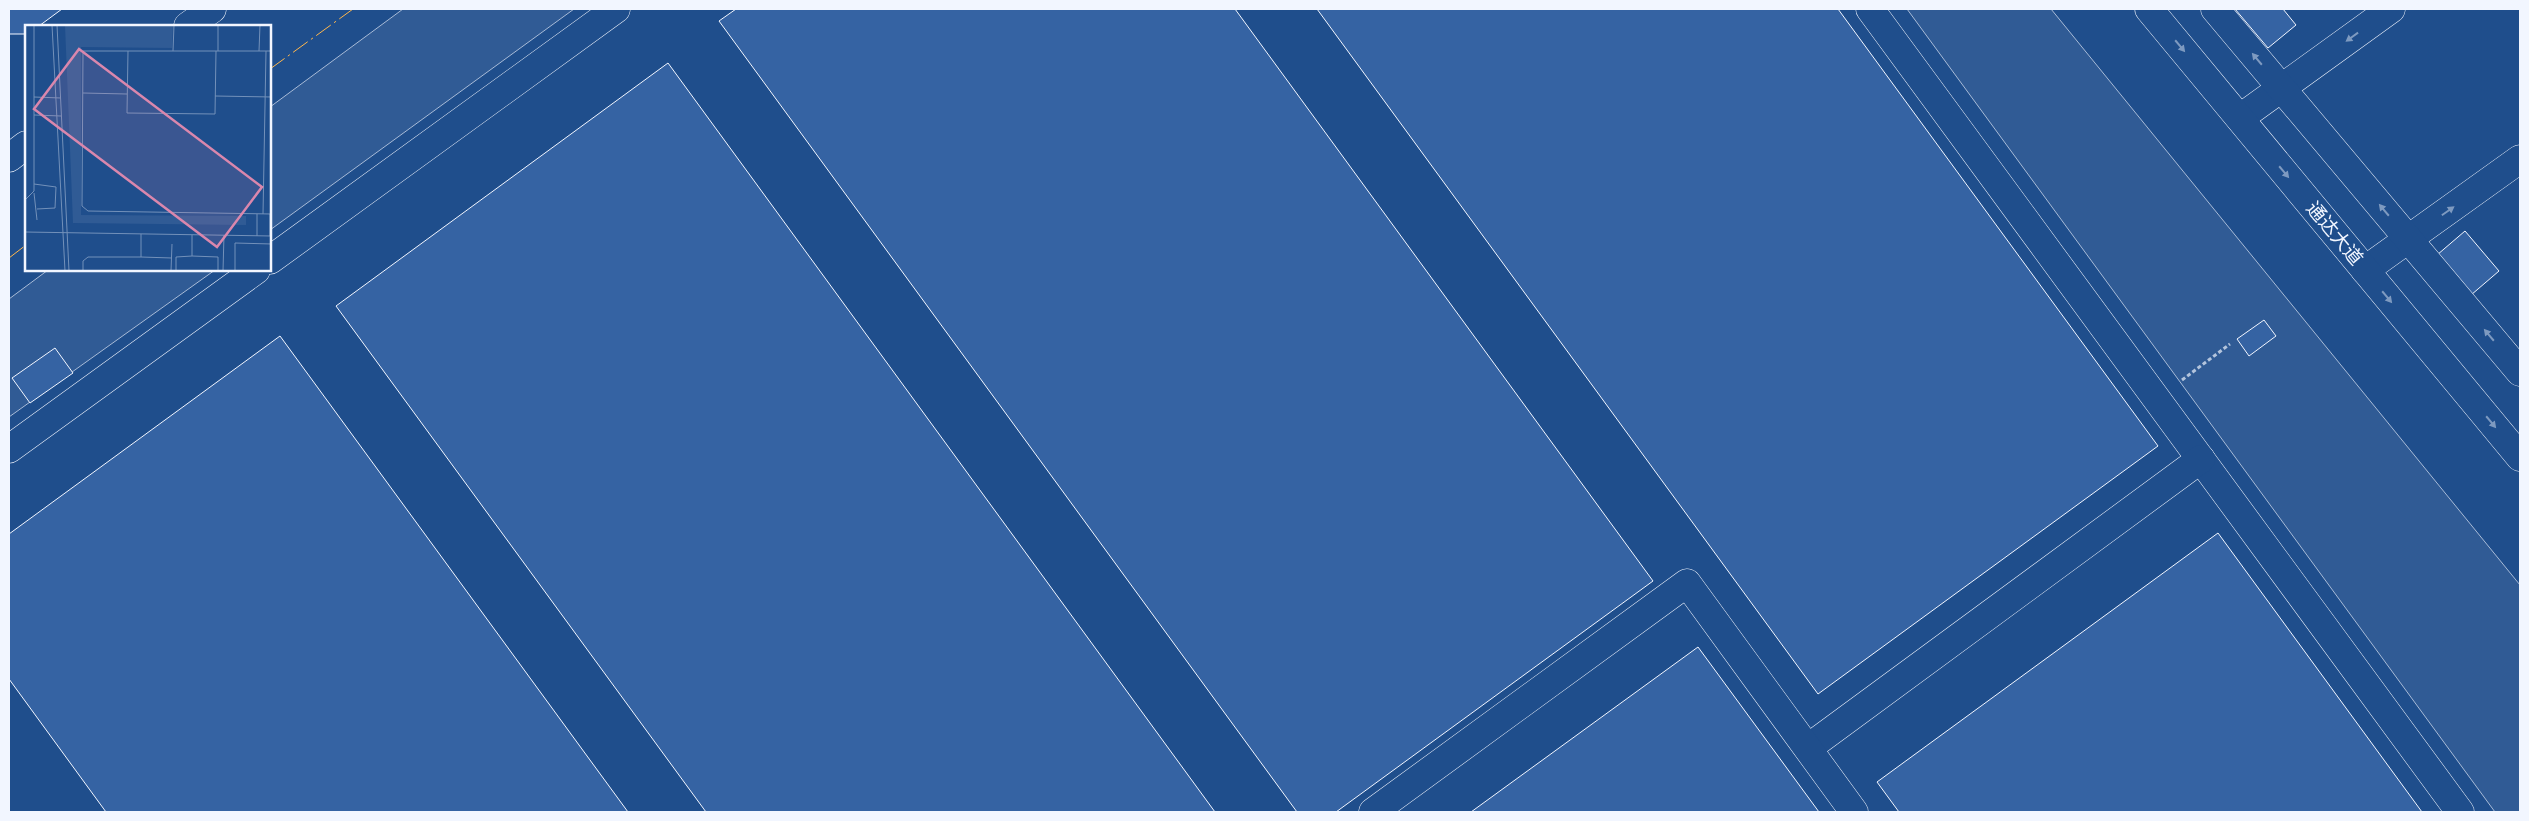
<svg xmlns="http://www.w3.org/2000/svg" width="2529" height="821" font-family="'Exo 2','Noto Sans SC',sans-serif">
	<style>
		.built { fill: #305b95; stroke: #a8bbd7 }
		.building { fill: #3563a3; stroke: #f2f6ff }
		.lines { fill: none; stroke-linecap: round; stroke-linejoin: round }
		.minor-casing { stroke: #f2f6ff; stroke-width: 29 }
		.major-casing { stroke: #f2f6ff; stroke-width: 29 }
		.path { stroke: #b3c4dc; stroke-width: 3; stroke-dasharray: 4 2.5; stroke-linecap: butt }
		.minor { stroke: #1f4e8c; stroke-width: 28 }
		.major { stroke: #1f4e8c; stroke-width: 28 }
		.power { stroke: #ffb74d; stroke-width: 1; stroke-dasharray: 18 4 2.5 4; stroke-linecap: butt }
		.oneway { fill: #7e9ac0 }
		.labels { text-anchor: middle; stroke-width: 4; stroke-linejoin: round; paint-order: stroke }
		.street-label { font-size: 19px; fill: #f2f6ff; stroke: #1f4e8c }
		.inset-road { fill: none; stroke: #7391ba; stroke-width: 1 }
		.view { fill: #da87ad; fill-opacity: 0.15; stroke: #da87ad; stroke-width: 2.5 }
		.inset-edge { fill: none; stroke: #f2f6ff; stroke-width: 2.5 }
	</style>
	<rect width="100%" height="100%" fill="#1f4e8c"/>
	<g class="built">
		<path d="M403 9H574L270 230V107Z"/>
		<path d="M1907 9H2051L2520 585V812H2495Z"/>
		<path d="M48 270H215L9 417V299Z"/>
	</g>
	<g class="building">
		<path d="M9 9H62L39 26H26V34H9Z"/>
		<path d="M736 9H1235L1653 581 1336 812H1297L719 21Z"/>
		<path d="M1317 9H1838L2158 446 1818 694Z"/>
		<path d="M2235 9H2283L2296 25 2268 48Z"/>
		<path d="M668 63 1215 812H706L336 306Z"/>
		<path d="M2465 231 2499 271 2471 295 2437 255Z"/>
		<path d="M2264 320 2276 336 2249 356 2237 339Z"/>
		<path d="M280 336 628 812H106L9 679V534Z"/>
		<path d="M55 348 73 373 30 403 12 378Z"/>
		<path d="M2218 533 2422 812H1899L1877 782Z"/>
		<path d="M1698 647 1819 812H1471Z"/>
	</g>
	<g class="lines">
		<defs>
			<g id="minor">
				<path d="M1870 9 2460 812"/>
				<path d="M188 26 212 9"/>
				<path d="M2240 118 2391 9"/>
				<path d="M9 158 26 145"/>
				<path d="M270 260 616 9"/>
				<path d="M2365 270 2520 159"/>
				<path d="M9 449 256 270"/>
				<path d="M1808 748 2201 459"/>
				<path d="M1373 812 1687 583 1854 812"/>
			</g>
			<g id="major">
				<path d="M2149 9 2520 457"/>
				<path d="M2215 9 2520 372"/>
			</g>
		</defs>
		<use href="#minor" class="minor-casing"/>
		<use href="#major" class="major-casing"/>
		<path class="path" d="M2182 380 2230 344"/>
		<use href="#minor" class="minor"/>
		<use href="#major" class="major"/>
		<g class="power">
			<path d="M270 69 353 9"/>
			<path d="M9 258 26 245"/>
		</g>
	</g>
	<defs><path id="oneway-solid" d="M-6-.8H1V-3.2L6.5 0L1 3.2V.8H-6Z" transform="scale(1.25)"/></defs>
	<g class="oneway">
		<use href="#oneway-solid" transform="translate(2352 37) rotate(144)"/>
		<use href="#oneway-solid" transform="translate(2180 46) rotate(50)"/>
		<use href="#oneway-solid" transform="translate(2257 59) rotate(-130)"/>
		<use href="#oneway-solid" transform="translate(2284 172) rotate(50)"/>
		<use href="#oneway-solid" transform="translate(2384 210) rotate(-130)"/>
		<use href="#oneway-solid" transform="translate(2448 211) rotate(-35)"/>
		<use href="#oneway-solid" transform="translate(2387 297) rotate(50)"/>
		<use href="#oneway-solid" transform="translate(2489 335) rotate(-130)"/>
		<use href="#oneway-solid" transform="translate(2491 422) rotate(50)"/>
	</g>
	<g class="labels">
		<g class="street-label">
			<text transform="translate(2335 233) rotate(50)" y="7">通达大道</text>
		</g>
	</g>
	<g transform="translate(25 25)">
		<rect width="246" height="246" fill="#1f4e8c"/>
		<path d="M40 0H148L147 23 56 22V190L221 191V200L48 198Z" fill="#305b95"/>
		<path class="inset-road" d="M27 0 40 246M32 0 44 246M103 26 102 88 190 89 191 26M148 26 149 0M193 26V0M234 26 235 0M247 26H58L57 181 63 186 247 189M58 68 102 69M190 71 247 72M9 72 36 73M9 90 36 91M9 159 31 162 30 183 12 184M9 168 12 195M0 175 9 166V0M238 189 241 26M0 207 247 211M167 210V231M232 211V189M245 211V189M116 232 147 233M58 246V236L63 232H116V209M146 246 147 219M151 246V232L167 231 193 232V246M198 246 199 210M210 246V218L247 219"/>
		<path class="view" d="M54 24 237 162 192 222 9 84Z"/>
		<rect width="246" height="246" class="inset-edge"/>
	</g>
	<rect width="2529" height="821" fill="none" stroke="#f2f6ff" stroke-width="20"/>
</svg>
